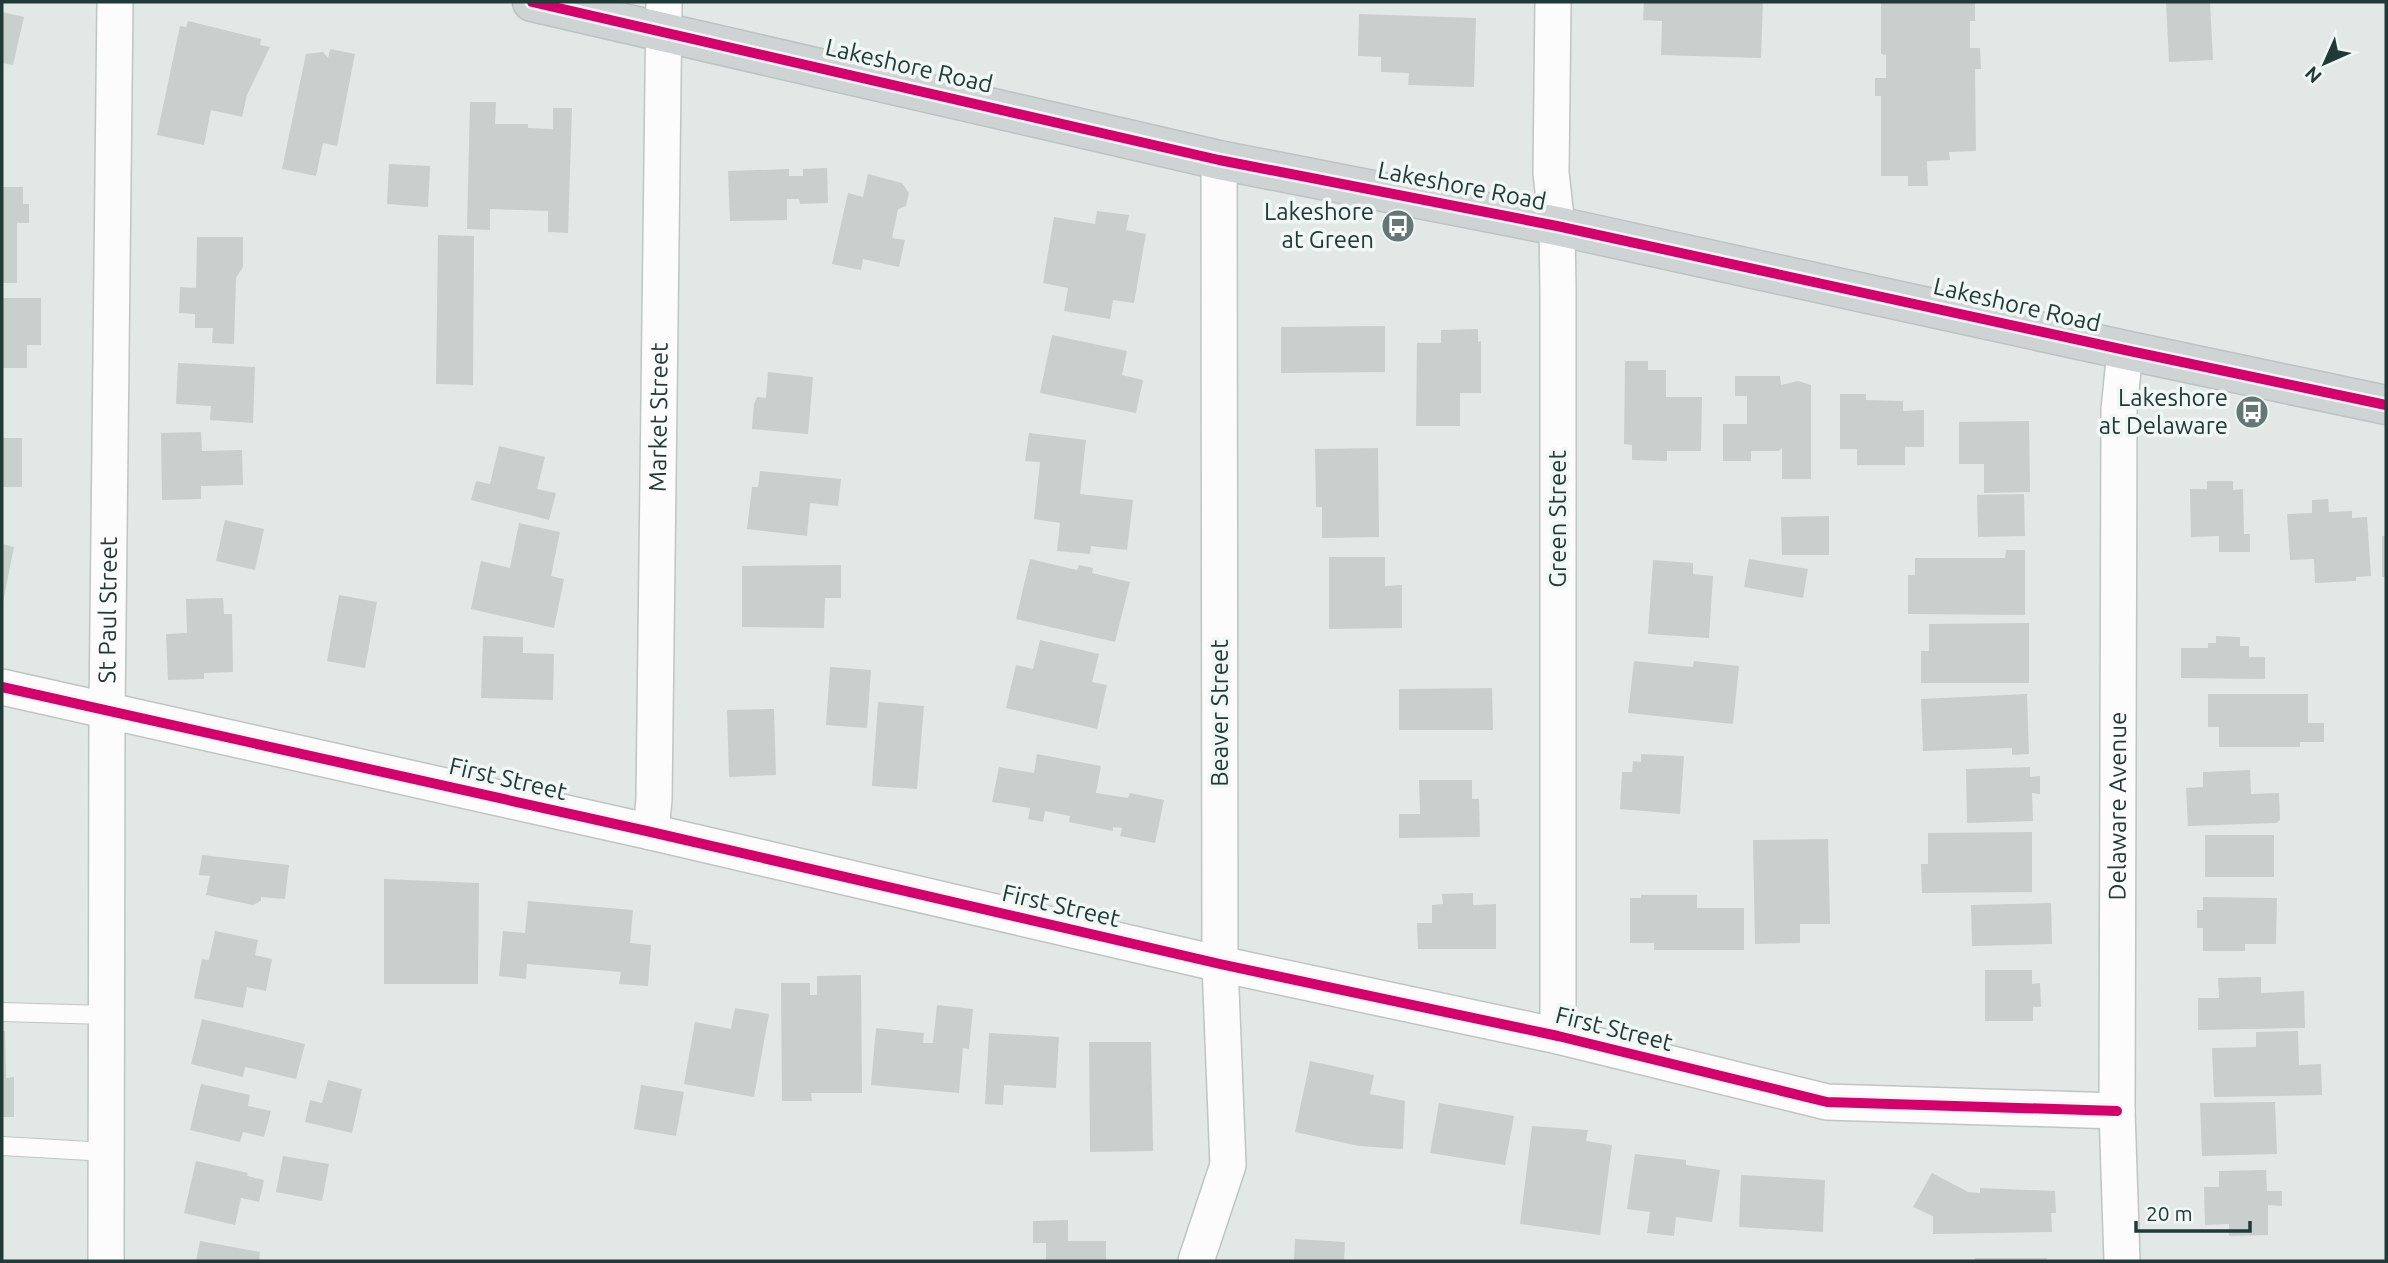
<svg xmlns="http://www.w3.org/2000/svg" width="2388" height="1263" font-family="Ubuntu,sans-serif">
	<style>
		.building { fill: #c9cfcd }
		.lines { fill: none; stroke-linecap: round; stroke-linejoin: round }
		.lane-casing { stroke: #bfc5c3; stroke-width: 20 }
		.street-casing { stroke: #bfc5c3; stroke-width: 38 }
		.primary-casing { stroke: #bbc4c3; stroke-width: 41 }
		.lane { stroke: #fbfcfb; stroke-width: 18 }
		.street { stroke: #fbfcfb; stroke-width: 35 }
		.primary { stroke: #cdd4d3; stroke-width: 38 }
		.cycleway-casing { stroke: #f0f7f4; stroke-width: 15 }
		.cycleway { stroke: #d6006c; stroke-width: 10 }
		.labels { text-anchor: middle; stroke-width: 7; stroke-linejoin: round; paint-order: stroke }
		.street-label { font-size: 24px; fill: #203a36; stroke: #f0f7f4 }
		.poi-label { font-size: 24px; fill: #203a36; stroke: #f0f7f4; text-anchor: end }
	</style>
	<rect width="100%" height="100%" fill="#e2e8e6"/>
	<g class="building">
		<path d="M1644 2H1763L1761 58 1661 55 1662 21 1643 20Z"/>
		<path d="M1881 2H1975V21H1970V48H1980L1981 69H1975L1976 151 1949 152 1950 160 1927 161 1928 186H1908V176H1881V96H1875V78H1886V55L1881 54Z"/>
		<path d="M2166 2H2210L2213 60 2169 62Z"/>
		<path d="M2 12 24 17 13 65 2 63Z"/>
		<path d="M1359 14 1476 18 1474 87 1408 85 1409 73 1381 72V57L1358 56Z"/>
		<path d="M188 21 261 39 260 45 270 47 247 95 242 117 211 110 204 145 157 135 180 26 186 27Z"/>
		<path d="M330 49 355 54 337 146 323 143 316 176 282 169 306 54 323 52 328 58Z"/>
		<path d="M470 102H496L495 124H528V128L553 129V108H572L568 233 548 232V211L490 209V230L467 229Z"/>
		<path d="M389 164 430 166 428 207 387 204Z"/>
		<path d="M827 168 828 203 800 204 799 199H787V220L730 221 728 171 789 169V176H803V169Z"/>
		<path d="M868 174 902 183 909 193 906 206 898 209 892 238 905 240 899 267 863 259 861 270 832 264 848 193 863 197Z"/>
		<path d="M2 187H23V204H29V223H17V283H2Z"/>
		<path d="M1097 211 1129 215 1126 230 1146 234 1134 303 1113 300 1110 319 1064 311 1068 288 1043 283 1054 217 1095 224Z"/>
		<path d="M438 235 474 236 473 385 436 384Z"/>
		<path d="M197 237H243V267L236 278 234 344 212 343 213 328H195V314L179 313 180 287 196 288Z"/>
		<path d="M2 298H41V345H27V368H2Z"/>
		<path d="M1385 326V372L1281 373V327Z"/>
		<path d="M1478 329V342L1481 341V393H1460V426H1416L1417 343H1441V330Z"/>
		<path d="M1052 335 1127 351 1122 375 1143 380 1136 413 1040 393Z"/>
		<path d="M1625 361H1648V370H1666V397H1702L1701 451H1667V461L1632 460V445L1624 444Z"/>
		<path d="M178 363 255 367 253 423 210 420 211 406 176 404Z"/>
		<path d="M768 372 813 377 808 434 752 429 754 404 757 397 766 398Z"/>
		<path d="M1735 376H1780L1781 385 1798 381 1811 385V479H1782V448L1779 451H1751V461H1723V424H1747V396H1735Z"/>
		<path d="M1840 394H1866V400L1903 401V411L1924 410V447H1905V465H1857V449H1840Z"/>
		<path d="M2029 421 2030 492 1984 493V464H1959V422Z"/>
		<path d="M201 432 202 451 242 450 243 485 201 486V499L162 500 161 433Z"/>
		<path d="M1029 433 1086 440 1080 494 1133 500 1127 550 1091 546 1090 554 1057 551 1060 523 1034 519 1040 462 1025 461Z"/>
		<rect x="2" y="438" width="20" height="49"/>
		<path d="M499 446 545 457 537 489 556 493 549 520 471 500 476 481 490 484Z"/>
		<path d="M1378 448 1379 537 1322 538V507H1316L1315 449Z"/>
		<path d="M760 471 841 479 838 506 810 503 807 536 747 529 752 487H758Z"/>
		<path d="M2207 481H2233V490L2243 489 2244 534H2250V552H2219V536L2191 537 2190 489H2207Z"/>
		<path d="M2024 494 2025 536 1978 537 1977 495Z"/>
		<path d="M2328 499 2329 512 2352 511V518L2367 517 2371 576 2356 577V581L2315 583 2314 559 2290 560 2287 514 2312 513V500Z"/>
		<path d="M1829 516V555H1782L1781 517Z"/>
		<path d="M225 520 264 529 255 570 216 561Z"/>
		<path d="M519 523 560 532 551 576 564 579 554 628 471 609 481 561 510 568Z"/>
		<rect x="2382" y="536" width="4" height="41"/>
		<path d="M2 544 14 547 3 602 2 601Z"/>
		<path d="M2006 550H2025V615L1908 614V575H1915V558H2005Z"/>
		<path d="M1329 557H1385V586L1402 585V628L1329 629Z"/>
		<path d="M1030 559 1077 570 1079 565 1093 568 1092 573 1130 582 1115 642 1016 619Z"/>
		<path d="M1749 559 1808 569 1803 598 1744 587Z"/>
		<path d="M1653 560 1693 563V574L1713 576 1709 638 1648 634Z"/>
		<path d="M841 565V598H825L824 628 742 627V566Z"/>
		<path d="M339 595 377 602 365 668 327 661Z"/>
		<path d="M223 598 224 614H232L233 672 204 673V679L168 680 166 634 187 633 186 599Z"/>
		<path d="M2029 623V683H1921V651H1929V624Z"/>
		<path d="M483 636 523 637V653L554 654 553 700 481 698Z"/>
		<path d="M2216 636 2240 637V646H2249V657H2265V679L2181 678V648H2208V643H2216Z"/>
		<path d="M1040 640 1099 654 1092 682 1107 685 1097 729 1006 708 1016 665 1033 669Z"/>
		<path d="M1634 661 1693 667 1694 661 1739 666 1733 724 1628 713Z"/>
		<path d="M830 667 871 670 867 728 826 725Z"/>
		<path d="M1492 688 1493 730H1399V689Z"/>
		<path d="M2027 694 2029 754 2012 755V748L1923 751 1921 699Z"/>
		<path d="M2208 694H2308V723H2324V742H2300V747H2219V727H2208Z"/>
		<path d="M878 702 924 706 917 789 872 786Z"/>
		<path d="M774 709 776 775 729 777 727 710Z"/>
		<path d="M1037 754 1101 766 1096 793 1128 798 1130 793 1164 800 1155 843 1120 836 1122 828 1113 827V831L1069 822 1070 816 1045 811 1043 822 1028 819 1030 808 992 802 999 767 1034 773Z"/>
		<path d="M1641 754 1684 756 1680 814 1620 809 1622 772H1632L1633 761 1641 762Z"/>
		<path d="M2030 767V777L2040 776V794L2032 793 2033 821 1967 823 1966 769Z"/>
		<path d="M2250 770 2251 794 2279 793 2280 820 2276 823 2188 826 2186 788 2203 787V772Z"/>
		<path d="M1419 780H1472V799H1479L1480 837 1399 838V814H1420Z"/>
		<path d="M2032 832V892L1922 893 1921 864H1928V833Z"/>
		<rect x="2205" y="835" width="69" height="42"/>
		<path d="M1828 839 1830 924H1800V943L1755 944 1753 840Z"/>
		<path d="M202 855 289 865 285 899 261 897V901L253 905 206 895 210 876 199 875Z"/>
		<path d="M384 879 479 883 478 984H384Z"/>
		<path d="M1473 893V905L1496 904V949H1418L1417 923H1432V905L1443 904 1442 894Z"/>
		<path d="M1641 895H1697V908H1744V950H1654V943H1630V898H1641Z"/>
		<path d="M2203 897 2277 898 2276 944H2245V951H2203V928H2197V910H2203Z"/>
		<path d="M528 901 633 910 630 943 651 945 648 986 619 984 621 972 527 964 526 979 499 976 503 931 525 933Z"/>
		<path d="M2051 903 2052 944 1972 946 1971 905Z"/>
		<path d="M215 931 258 940 255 955 272 959 266 991 247 987 243 1008 194 998 202 959 209 960Z"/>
		<path d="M1985 970H2032V984L2040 983 2041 1007H2033V1021H1985Z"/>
		<path d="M861 975 862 1093H811L812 1101H782L781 983H810V995H817V976Z"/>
		<path d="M2261 977V993L2304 991 2305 1028 2198 1030V998H2219L2218 978Z"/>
		<path d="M937 1005 973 1009 969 1049 963 1048 959 1093 871 1085 876 1028 924 1033 923 1043H933Z"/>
		<path d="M735 1008 769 1014 754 1097 684 1084 695 1022 731 1029Z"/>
		<path d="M202 1019 305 1044 296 1079 245 1067 243 1077 191 1064Z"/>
		<path d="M2 1031H5L6 1078 14 1077V1117H2Z"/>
		<path d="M2298 1031 2299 1065 2321 1064 2322 1095 2214 1097 2212 1048 2256 1047V1032Z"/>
		<path d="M989 1033 1059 1037 1056 1088 1004 1085 1003 1105 985 1104Z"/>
		<path d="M1089 1042H1151L1153 1151 1090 1152Z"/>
		<path d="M1310 1061 1374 1075 1370 1094 1405 1101 1403 1149 1359 1146 1295 1132Z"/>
		<path d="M328 1080 362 1089 352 1133 305 1122 310 1100 322 1103Z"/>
		<path d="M201 1084 250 1095 248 1106 271 1111 264 1137 243 1132 240 1142 190 1130Z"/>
		<path d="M641 1085 684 1092 676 1136 634 1129Z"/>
		<path d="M2275 1102 2277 1154 2202 1156 2200 1103Z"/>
		<path d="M1439 1103 1514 1116 1505 1165 1430 1153Z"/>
		<path d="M1532 1126 1588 1130 1586 1141 1612 1145 1600 1235 1520 1224Z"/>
		<path d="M1635 1154 1686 1160V1165L1720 1170 1712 1222 1676 1217 1674 1236 1647 1233 1650 1212 1627 1209Z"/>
		<path d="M283 1156 329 1164 322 1201 276 1192Z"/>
		<path d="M196 1161 248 1173 247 1176 264 1180 259 1202 241 1198 235 1225 184 1213Z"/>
		<path d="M2266 1170 2267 1191H2282V1206L2268 1205V1235L2229 1236V1224L2205 1225 2204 1187H2219V1171Z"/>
		<path d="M1932 1173 1968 1192 1980 1193V1188L2055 1191 2056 1213H2051L2052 1232 1933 1234V1216L1913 1207Z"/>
		<path d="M1741 1175 1825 1180 1823 1232 1739 1227Z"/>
		<path d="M1068 1220V1241H1106V1261H1046V1243H1033V1221Z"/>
		<path d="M1295 1239 1345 1242 1344 1261H1294Z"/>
		<path d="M200 1241 260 1252 259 1261H196Z"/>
		<rect x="1975" y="1258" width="72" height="3"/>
	</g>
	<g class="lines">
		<defs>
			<g id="lane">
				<path d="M2 1012 106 1015"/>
				<path d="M2 1146 107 1152"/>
			</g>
			<g id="street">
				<path d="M1553 2 1551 173 1557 226 1558 291V1036"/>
				<path d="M2 687 651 832 1220 964 1558 1036 1827 1102 2117 1111"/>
				<path id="s1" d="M651 832 654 799 664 2"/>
				<path id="s2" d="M106 1261 107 711 115 2"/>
				<path d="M1196 1261 1228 1165 1220 964 1219 160"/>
				<path id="s3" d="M2122 1261 2117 1111 2119 410 2125 350"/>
			</g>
			<path id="primary" d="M532 2 1219 160 1557 226 2125 350 2386 405"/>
		</defs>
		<use href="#lane" class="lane-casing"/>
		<use href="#street" class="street-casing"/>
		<use href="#primary" class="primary-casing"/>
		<use href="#lane" class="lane"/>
		<use href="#street" class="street"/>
		<use href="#primary" class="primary"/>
		<defs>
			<g id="cycleway">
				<path d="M532 2 1219 160 1557 226 2125 350 2386 405"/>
				<path d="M2 687 651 832 1220 964 1558 1036 1827 1102 2117 1111"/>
			</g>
		</defs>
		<use href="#cycleway" class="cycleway-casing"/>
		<use href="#cycleway" class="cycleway"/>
	</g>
	<defs>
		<symbol id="bus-disc" viewBox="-11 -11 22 22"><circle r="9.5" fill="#647774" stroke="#f0f7f4"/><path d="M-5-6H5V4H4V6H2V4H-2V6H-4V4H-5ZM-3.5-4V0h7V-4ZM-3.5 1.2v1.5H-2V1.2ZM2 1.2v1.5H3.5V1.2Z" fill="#fff"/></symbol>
	</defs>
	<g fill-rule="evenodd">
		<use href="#bus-disc" x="1379" y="207" width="38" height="38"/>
		<use href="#bus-disc" x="2233" y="393" width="38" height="38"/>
	</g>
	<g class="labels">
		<g class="street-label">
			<text transform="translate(909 66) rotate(13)" y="8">Lakeshore Road</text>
			<text transform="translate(1462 186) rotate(11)" y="8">Lakeshore Road</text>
			<text transform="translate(2017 305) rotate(13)" y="8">Lakeshore Road</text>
			<text dy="8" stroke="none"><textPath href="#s1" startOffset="415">Market Street</textPath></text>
			<text transform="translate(1558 519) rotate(-90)" y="8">Green Street</text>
			<text dy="8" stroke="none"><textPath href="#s2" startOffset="651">St Paul Street</textPath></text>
			<text transform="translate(1220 713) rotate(-90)" y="8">Beaver Street</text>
			<text transform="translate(508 779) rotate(13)" y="8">First Street</text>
			<text dy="8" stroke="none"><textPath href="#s3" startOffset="455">Delaware Avenue</textPath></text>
			<text transform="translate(1061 906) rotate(13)" y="8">First Street</text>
			<text transform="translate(1614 1029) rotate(14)" y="8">First Street</text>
		</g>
		<g class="poi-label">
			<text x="1374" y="220">Lakeshore<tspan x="1374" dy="28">at Green</tspan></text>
			<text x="2228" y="406">Lakeshore<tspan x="2228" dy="28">at Delaware</tspan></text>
		</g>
	</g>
	<rect width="2388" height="1263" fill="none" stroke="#203a36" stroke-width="7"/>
	<g transform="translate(2325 63) rotate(225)" stroke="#f0f7f4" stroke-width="5" paint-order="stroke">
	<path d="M0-5L12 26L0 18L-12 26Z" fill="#203a36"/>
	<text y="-10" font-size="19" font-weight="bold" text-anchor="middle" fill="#203a36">N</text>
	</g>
	<path d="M2136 1221v10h114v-10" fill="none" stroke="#203a36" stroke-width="3.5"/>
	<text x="2146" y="1221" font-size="21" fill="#203a36" stroke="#f0f7f4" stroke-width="5" paint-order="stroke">20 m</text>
</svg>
